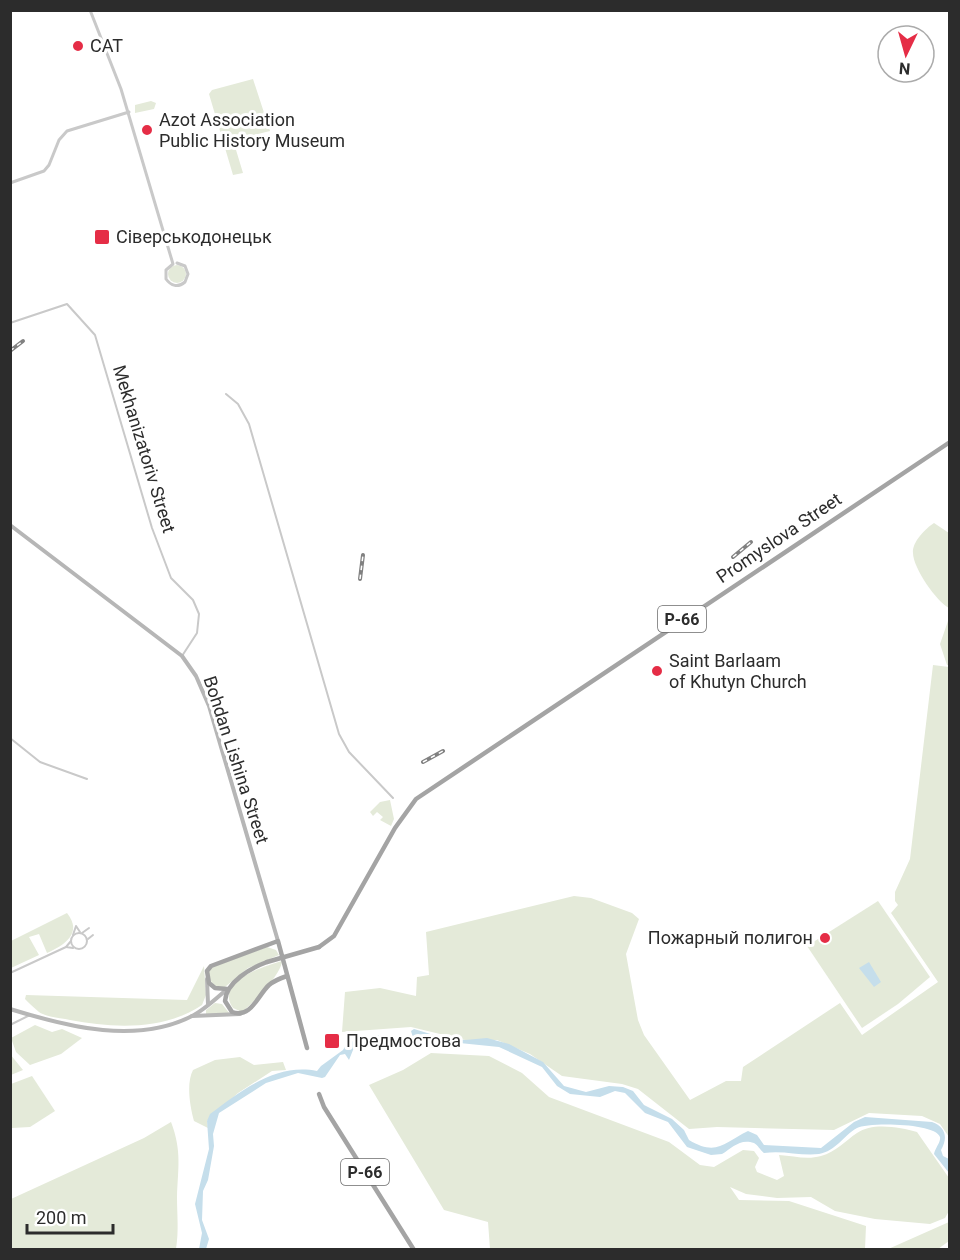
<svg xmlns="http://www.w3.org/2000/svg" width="960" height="1260" font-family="Roboto,sans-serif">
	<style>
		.green { fill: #e4ead9 }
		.water { fill: #c5deeb }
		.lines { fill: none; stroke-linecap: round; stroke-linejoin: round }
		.minor { stroke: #c9c9c9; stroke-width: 2 }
		.tertiary { stroke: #c9c9c9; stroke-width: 3 }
		.secondary { stroke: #b6b6b6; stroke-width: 4 }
		.primary { stroke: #a4a4a4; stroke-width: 4.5 }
		.rail-casing { stroke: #818181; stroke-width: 4 }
		.rail { stroke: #fff; stroke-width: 1.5; stroke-dasharray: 4.5; stroke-linecap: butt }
		.primary-bridge { stroke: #a4a4a4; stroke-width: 4.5 }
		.poi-dot { fill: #e52d46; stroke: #fff; stroke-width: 2 }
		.labels { text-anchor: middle; stroke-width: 6; stroke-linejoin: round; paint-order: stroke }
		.shield { fill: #fff; stroke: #6b6b6b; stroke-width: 1.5 }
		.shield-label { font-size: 16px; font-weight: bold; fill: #2c2c2c }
		.poi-label { font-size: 18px; fill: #2c2c2c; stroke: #fff; text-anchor: start }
		.street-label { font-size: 18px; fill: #2c2c2c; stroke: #fff }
	</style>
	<rect width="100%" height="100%" fill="#fff"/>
	<g class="green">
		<path d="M253 79 270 131 233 140 243 173 233 175 209 94 212 90Z"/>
		<path d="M151 101 156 103 154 109 135 113V105Z"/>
		<circle cx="177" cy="274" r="9"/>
		<path d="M934 523 949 533V608C937 602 913 568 913 553 912 542 925 529 934 523Z"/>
		<path d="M948 621 950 623 949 665H947L940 644Z"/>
		<path d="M933 665 949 667V1137L940 1124 922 1116 869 1113 834 1130 717 1127 689 1129 638 1089 622 1084 562 1076 530 1054 497 1040H465L411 1027 342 1032 345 992 380 988 416 996 417 977 429 975 426 932 574 896 591 898 632 913 639 919 626 954 638 1020 644 1035 690 1100 726 1081H741L743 1067 840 1003 862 1035 938 982 891 913 898 905 895 901V892L910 859Z"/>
		<path d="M390 800 394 819 391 826 380 820 383 817 377 812 373 816 370 812 380 802Z"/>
		<path d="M878 901 930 977 898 1004 862 1028 807 946Z"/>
		<path d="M67 913C83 933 65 945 47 953L39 934 29 937 39 955 11 968V941Z"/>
		<path d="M267 947 276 950 279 955 248 968 225 987H217C210 981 206 977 210 968Z"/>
		<path d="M282 961C281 975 253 1003 242 1012L233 1008C214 982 264 966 282 961Z"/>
		<path d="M204 966 206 995 202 1005C163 1031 113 1028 70 1020 61 1018 46 1017 39 1012 34 1008 29 1003 25 999L26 995 187 1000Z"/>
		<path d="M215 1003 222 1004 230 1014H206V1010Z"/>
		<path d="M35 1025 52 1032 62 1029 82 1038 61 1054 30 1065 16 1052 11 1038Z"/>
		<path d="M431 1053 489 1056 522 1073 549 1097 669 1142 700 1165 714 1167 743 1150 754 1151 759 1158 755 1167 757 1172 777 1180 784 1176 779 1155C794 1156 807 1160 821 1156 836 1152 845 1141 857 1133 872 1122 900 1127 917 1132L949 1178V1211L945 1218 930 1224 875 1219 835 1211 811 1197 777 1198 746 1194 730 1187 739 1200 789 1201 866 1226 865 1249H490L488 1222 444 1210 369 1085 403 1070Z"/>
		<path d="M10 1054 23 1070 11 1075H10Z"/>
		<path d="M240 1057 254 1065 283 1062 286 1070 272 1071 238 1093 207 1121 208 1128 194 1121C190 1107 186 1083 193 1070L215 1060Z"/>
		<path d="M32 1076 55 1111 30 1127 12 1128 11 1084Z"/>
		<path d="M171 1122C182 1151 178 1168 177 1197 177 1215 179 1231 176 1249H11V1199L144 1138Z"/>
		<path d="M949 1222V1241L938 1249 886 1250Z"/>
	</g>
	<g class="water">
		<path d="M869 962 881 982 874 987 859 968Z"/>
		<path d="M414 1029 437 1036 465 1040 487 1038 509 1044 543 1062 564 1086 586 1092 609 1086 623 1087 633 1091 644 1105 672 1119 684 1130 689 1140C717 1157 725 1142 748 1131L757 1135 764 1145 821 1148 854 1122 865 1117 932 1122C946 1127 948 1138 941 1150L943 1156 949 1159V1173L934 1154C935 1148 941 1142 940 1137 936 1123 868 1122 857 1128 843 1136 836 1151 819 1154 800 1156 783 1150 764 1153 760 1150 758 1145 754 1143 740 1138 732 1148 722 1154L711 1155 687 1147 668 1122 645 1113 625 1093 615 1091 600 1097 570 1094 557 1086 542 1067 499 1047 420 1039 414 1041 411 1031Z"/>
		<path d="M374 1035 400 1037 409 1035 411 1040 371 1039 355 1045 349 1060 345 1054 340 1055 325 1077 322 1078 298 1073 266 1083 219 1113 213 1134 214 1146 208 1180 203 1191 202 1220 209 1239 206 1249H199L202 1233 195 1204 209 1149 207 1121 210 1114C242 1090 276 1063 317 1071L321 1066 343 1050 347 1043Z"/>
	</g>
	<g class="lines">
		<g class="minor">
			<path d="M10 323 67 304 95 335 152 528 171 578 193 600 199 614 197 633 182 656"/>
			<path d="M226 394 238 404 249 424 339 734 349 752 393 798"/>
			<path d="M10 738 40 762 87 779"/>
			<circle cx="79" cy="941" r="8"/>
			<path d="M82 933 89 928"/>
			<path d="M73 935 76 926 80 932"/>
			<path d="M88 939 93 935"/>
			<path d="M71 941 66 947 73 948"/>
			<path d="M10 973 66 947"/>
			<path d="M10 1025 30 1015"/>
		</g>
		<g class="tertiary">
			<path d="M90 10 121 89 173 264 166 270V279C171 286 178 288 185 282L188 274 185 266 177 263"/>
			<path d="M10 183 44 171 49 165 59 140 67 131 129 112"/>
		</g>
		<g class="secondary">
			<path d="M10 525 182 656 196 676 209 706 278 941"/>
			<path d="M207 979 208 1004"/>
			<path d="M10 1009C68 1027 138 1045 194 1015 206 1008 217 998 227 989"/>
			<path d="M192 1016 240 1014"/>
		</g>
		<g class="primary">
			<path d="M319 947 334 936 395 828 416 799 950 442"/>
			<path d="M267 962C251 968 226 982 225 1001L232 1012C251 1019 258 995 269 985 275 980 281 978 287 976"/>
			<path d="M227 989 215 988 209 983 207 971 211 966 278 941 307 1048"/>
			<path d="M319 1094 324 1107 414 1250"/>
		</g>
		<defs>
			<g id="rail">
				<path d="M10 351 23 341"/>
				<path d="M733 557 751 542"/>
				<path d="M360 579 363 555"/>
				<path d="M423 762 443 751"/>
			</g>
		</defs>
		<use href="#rail" class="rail-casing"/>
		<use href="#rail" class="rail"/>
		<path class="primary-bridge" d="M267 962 319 947"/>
	</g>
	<g class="poi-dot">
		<circle cx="78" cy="46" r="6"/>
		<circle cx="147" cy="130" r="6"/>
		<rect x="94" y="229" width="16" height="16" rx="3"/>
		<circle cx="657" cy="671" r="6"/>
		<circle cx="825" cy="938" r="6"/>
		<rect x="324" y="1033" width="16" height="16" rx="3"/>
	</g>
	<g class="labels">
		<g class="shield">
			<rect x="658" y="606" width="48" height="26" rx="4.5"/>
			<rect x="341" y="1159" width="48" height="26" rx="4.5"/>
		</g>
		<g class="shield-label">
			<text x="682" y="625">Р-66</text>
			<text x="365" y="1178">Р-66</text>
		</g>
		<g class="poi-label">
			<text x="90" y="52">CAT</text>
			<text x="159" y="126">Azot Association<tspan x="159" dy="21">Public History Museum</tspan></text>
			<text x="116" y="243">Сіверськодонецьк</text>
			<text x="669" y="667">Saint Barlaam<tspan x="669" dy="21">of Khutyn Church</tspan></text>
			<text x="813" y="944" text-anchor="end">Пожарный полигон</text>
			<text x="346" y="1047">Предмостова</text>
		</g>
		<g class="street-label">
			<text transform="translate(144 449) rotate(73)" y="6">Mekhanizatoriv Street</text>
			<text transform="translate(779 538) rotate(-34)" y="6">Promyslova Street</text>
			<text transform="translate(236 760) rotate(72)" y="6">Bohdan Lishina Street</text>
		</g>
	</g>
	<rect width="960" height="1260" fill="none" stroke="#2c2c2c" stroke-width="24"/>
	<g transform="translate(906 54) rotate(185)"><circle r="28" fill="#ffffff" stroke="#ababab" stroke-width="1.5"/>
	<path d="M0-4.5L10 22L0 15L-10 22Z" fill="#e52d46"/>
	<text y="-9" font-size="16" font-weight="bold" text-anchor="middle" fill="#2c2c2c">N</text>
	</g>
	<path d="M27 1224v9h86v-9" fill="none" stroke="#2c2c2c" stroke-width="3"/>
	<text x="36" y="1224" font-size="18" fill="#2c2c2c" stroke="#ffffff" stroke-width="4.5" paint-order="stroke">200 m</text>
</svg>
